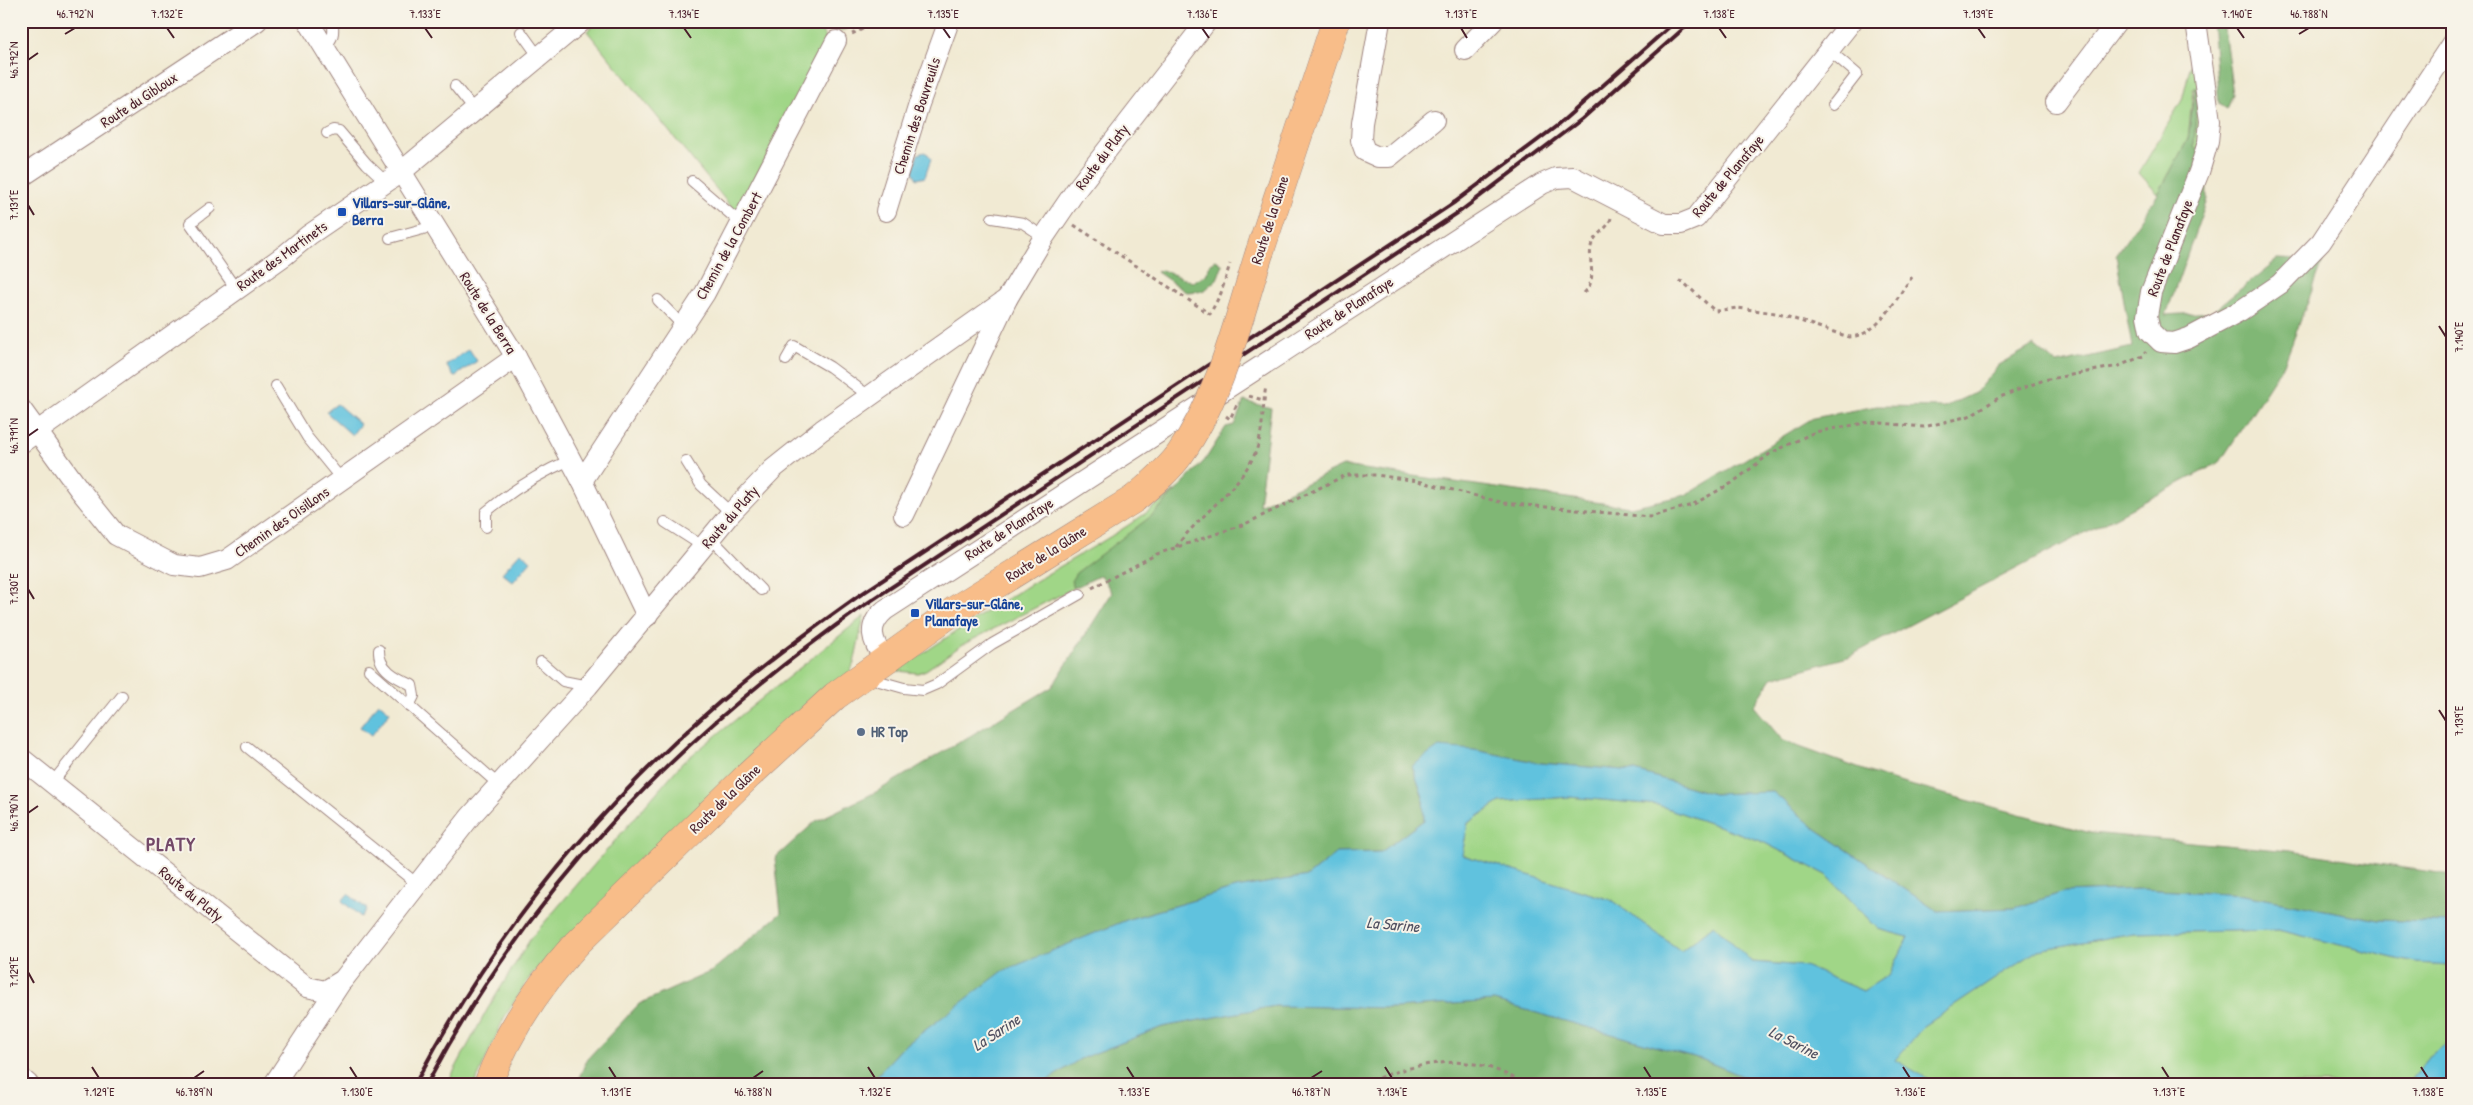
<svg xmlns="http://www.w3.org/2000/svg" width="2473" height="1105" font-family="'Patrick Hand',sans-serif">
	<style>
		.green { fill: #a0d687; stroke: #757a59 }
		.forest { fill: #80b774; stroke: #656b50 }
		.water { fill: #60c2de; stroke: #557084; fill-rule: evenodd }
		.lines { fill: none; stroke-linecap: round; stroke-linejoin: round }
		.lane-casing { stroke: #9e847f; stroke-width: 12 }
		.street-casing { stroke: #9e847f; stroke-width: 22 }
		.primary-casing { stroke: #9e847f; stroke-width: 29 }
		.path { stroke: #9e847f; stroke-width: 3; stroke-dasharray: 4 4; stroke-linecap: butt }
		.lane { stroke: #fff; stroke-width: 10 }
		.street { stroke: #fff; stroke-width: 20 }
		.primary { stroke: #f8bd89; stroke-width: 28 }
		.rail { stroke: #4a1f2b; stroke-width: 4 }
		.primary-bridge-casing { stroke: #9e847f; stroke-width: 29; stroke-linecap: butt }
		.primary-bridge { stroke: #f8bd89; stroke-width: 28 }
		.ticks { fill: none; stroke: #4a1f2b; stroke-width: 2 }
		.transit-dot { fill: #1a4fb4; stroke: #f7f3e8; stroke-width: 2 }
		.service-dot { fill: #5c6f8a; stroke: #f7f3e8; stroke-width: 2 }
		.labels { text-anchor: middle; stroke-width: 4; stroke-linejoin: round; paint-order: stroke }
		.street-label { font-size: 15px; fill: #4a1f2b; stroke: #f7f3e8 }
		.transit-label { font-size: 15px; font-weight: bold; fill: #164399; stroke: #f7f3e8; text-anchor: start }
		.service-label { font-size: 15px; font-weight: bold; fill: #4e5e75; stroke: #f7f3e8; text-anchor: start }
		.water-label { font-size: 16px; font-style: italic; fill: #515061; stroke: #f7f3e8 }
		.district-label { font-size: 20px; font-weight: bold; letter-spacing: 1px; fill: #734868; stroke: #f7f3e8 }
		.neatline { fill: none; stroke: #4a1f2b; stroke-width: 2 }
		.ticks-label { font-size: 12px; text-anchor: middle; fill: #4a1f2b }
	</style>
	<rect width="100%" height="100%" fill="#f7f3e8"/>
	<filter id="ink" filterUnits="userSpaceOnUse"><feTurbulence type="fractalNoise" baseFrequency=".02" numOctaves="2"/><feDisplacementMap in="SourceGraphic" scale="10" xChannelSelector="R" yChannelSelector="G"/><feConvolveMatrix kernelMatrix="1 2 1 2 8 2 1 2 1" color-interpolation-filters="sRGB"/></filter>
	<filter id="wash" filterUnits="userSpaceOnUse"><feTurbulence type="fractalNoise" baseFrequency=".0096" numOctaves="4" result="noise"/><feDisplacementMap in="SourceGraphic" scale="20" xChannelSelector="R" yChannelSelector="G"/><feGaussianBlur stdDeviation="1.12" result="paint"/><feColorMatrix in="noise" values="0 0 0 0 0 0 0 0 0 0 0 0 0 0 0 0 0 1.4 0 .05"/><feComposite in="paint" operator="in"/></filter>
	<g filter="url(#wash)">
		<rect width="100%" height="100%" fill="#f1ead3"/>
		<g class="green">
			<path d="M598 21H815L826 38 828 47 736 213 587 31Z"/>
			<path d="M829 21H867L841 31 834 28Z"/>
			<path d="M2193 55 2205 121 2198 152 2194 147 2197 90 2193 89 2188 139 2158 194 2139 173 2182 100Z"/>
			<path d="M1175 490 1154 514 1072 581 1074 588 962 645 926 670 918 673 897 671C945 638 994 606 1044 576 1089 549 1135 525 1175 490Z"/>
			<path d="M864 616 854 663 850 672 561 944 532 974 504 1018 475 1084H447L487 1010 531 938 682 763Z"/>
			<path d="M1569 797 1658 805 1761 841 1827 875 1878 929 1908 937 1890 974 1863 991 1804 966 1752 962 1714 925 1681 951 1611 900 1462 855 1468 823 1500 802Z"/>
			<path d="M2278 930 2415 963 2452 965V1039L2426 1060 2409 1084H1937L1894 1060 1924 1026 2038 950 2134 933Z"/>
		</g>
		<g class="forest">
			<path d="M2212 21H2223L2233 95 2227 109 2219 104Z"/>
			<path d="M2195 87 2197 89 2194 147 2206 161 2207 199 2166 315 2212 312 2278 259 2323 261 2285 362 2220 462 1848 657 1772 678 1754 706 1783 741 1891 780 2091 833 2291 851 2452 875V923L2379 920 2243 895 2141 889 2064 892 2015 908 1937 911 1816 829 1773 792 1713 794 1635 771 1541 763 1474 750 1412 766 1423 797 1424 820 1381 852 1337 853 1308 876 1236 888 1129 919 1004 971 903 1047 869 1084H576L588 1058 639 1004 712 971 781 913 775 858 816 821 876 792 1052 687 1112 593 1101 575 1074 588 1071 581 1076 573 1154 514 1205 460 1226 427 1234 425 1244 401 1271 408 1259 505 1343 466 1630 507 1686 495 1813 418 1877 406 1944 407 1975 393 1999 365 2034 345 2057 364 2132 347 2116 255 2158 194 2188 139Z"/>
			<path d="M1216 260 1223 265 1217 279 1204 291 1186 292 1157 272 1162 270 1193 282 1206 275 1211 263Z"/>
			<path d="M1494 1001 1701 1059 1762 1084H1042L1080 1059 1162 1027 1275 1006 1395 1008Z"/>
		</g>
		<g class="water">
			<path d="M924 152 928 154 931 159 925 177 917 179 913 171 918 154Z"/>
			<path d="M469 349 477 361 454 377 446 365Z"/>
			<path d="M337 404 360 424 352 435 326 412Z"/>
			<path d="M521 552 531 561 513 582 502 573Z"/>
			<path d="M379 703 390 712 371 736 360 727Z"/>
			<path d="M1439 747 1474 750 1541 763 1635 771 1713 794 1773 792 1816 829 1937 911 2015 908 2064 892 2141 889 2243 895 2379 920 2452 923V965L2415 963 2278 930 2134 933 2038 950 1924 1026 1895 1060 1937 1084H1762L1701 1059 1494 1001 1395 1008 1275 1006 1162 1027 1080 1059 1042 1084H869L903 1047 1003 971 1129 919 1236 888 1308 876 1337 853 1381 852 1424 820 1423 797 1412 766ZM1569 797 1658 805 1761 841 1827 875 1878 929 1908 937 1890 974 1863 991 1804 966 1752 962 1714 925 1681 951 1611 900 1462 855 1468 823 1500 802Z"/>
			<path d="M348 894 367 909 361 917 342 901Z"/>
			<path d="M2452 1039V1084H2409L2426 1060Z"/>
		</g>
	</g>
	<g filter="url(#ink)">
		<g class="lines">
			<defs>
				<g id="lane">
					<path d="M521 32 539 57"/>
					<path d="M324 48C333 39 335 33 332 21"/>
					<path d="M1829 50 1857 74 1833 105"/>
					<path d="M455 86 475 111"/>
					<path d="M327 133 333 130 339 131 367 164 386 182"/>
					<path d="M692 181 742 224"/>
					<path d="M210 208 190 223 236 289"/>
					<path d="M992 218 1023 223 1044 237"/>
					<path d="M390 238 434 226"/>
					<path d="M658 300 683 326"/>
					<path d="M786 360 794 346 830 367 869 396"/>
					<path d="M276 386 307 437 342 480"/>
					<path d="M686 461 701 485 731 513"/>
					<path d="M665 522 704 547"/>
					<path d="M486 527V512C512 490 540 473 570 460"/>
					<path d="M711 538 761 590"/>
					<path d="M379 650C378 669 397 678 412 685L414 696 409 706"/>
					<path d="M541 662 563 681 588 686"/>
					<path d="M369 670 499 785"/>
					<path d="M879 681 904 688 923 690 937 684 992 644 1080 594"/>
					<path d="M247 747 416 883"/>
					<path d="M52 783 122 696"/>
				</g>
				<g id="street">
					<path d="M308 21 516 357 582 481 647 616"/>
					<path d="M1380 21 1362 123 1361 140 1365 151 1378 157H1389L1434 120"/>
					<path d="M2196 21 2210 121 2208 142 2199 172 2151 292 2147 316 2150 331 2161 342 2174 343 2189 338 2240 311 2280 284 2321 242 2452 43"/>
					<path d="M1465 50 1493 21"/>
					<path d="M2056 102 2117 21"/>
					<path d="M21 177 257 21"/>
					<path d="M886 211 919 104 949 21"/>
					<path d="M21 409 79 489 116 535 174 565 200 568 227 560 516 357"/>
					<path d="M21 443 285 255 309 235 401 172 582 21"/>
					<path d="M582 481 705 293 836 41"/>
					<path d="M904 515 1007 299 1044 237 1076 190 1207 21"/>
					<path d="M885 659C872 642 866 626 885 610L1542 184 1556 178 1573 177 1664 224H1681L1696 218 1852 21"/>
					<path d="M21 758 307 987 325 991 343 980 470 817 588 686 731 513 773 469 822 430 1007 299"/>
					<path d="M21 1078 28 1084"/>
					<path d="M274 1084 341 982"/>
				</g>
				<g id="primary">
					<path d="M1260 251 1336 21"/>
					<path d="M488 1084C508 1030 539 985 577 943L749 775 835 696 955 610 1134 499"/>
				</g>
			</defs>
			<use href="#lane" class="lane-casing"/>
			<use href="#street" class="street-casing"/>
			<use href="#primary" class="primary-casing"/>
			<g class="path">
				<path d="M852 34 879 21"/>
				<path d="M1074 225 1210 314 1221 293 1230 264"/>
				<path d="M1679 281 1683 282 1715 311 1737 308 1776 313 1849 337C1879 336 1895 299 1912 277"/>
				<path d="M1584 293C1598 280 1588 263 1591 247 1593 234 1608 230 1611 218"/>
				<path d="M1249 396 1263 400"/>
				<path d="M1226 416 1230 419 1237 404"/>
				<path d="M1176 547C1198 516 1241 488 1256 451 1264 430 1262 408 1266 386"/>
				<path d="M1092 588 1157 554 1245 524 1346 475H1376L1418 481 1504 503 1650 517 1692 505 1732 483 1771 453 1815 432 1870 422 1924 427 1969 416 2000 397 2044 380 2119 366 2143 356 2146 352"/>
				<path d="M1364 1084C1397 1069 1439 1058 1475 1064 1493 1067 1510 1076 1526 1084"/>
			</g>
			<use href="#lane" class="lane"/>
			<use href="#street" class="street"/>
			<use href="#primary" class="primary"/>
			<g class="rail">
				<path d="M415 1084C489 944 587 819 705 715 753 672 805 634 857 597L1455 202 1558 125 1676 21"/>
				<path d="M427 1084C533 884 680 735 863 606L1462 210 1582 119 1692 21"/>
			</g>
			<defs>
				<path id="primary-bridge" d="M1134 499C1150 485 1168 471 1180 454 1222 394 1238 319 1260 251"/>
			</defs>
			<use href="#primary-bridge" class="primary-bridge-casing"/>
			<use href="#primary-bridge" class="primary-bridge"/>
		</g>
	</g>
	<path class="ticks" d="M167 28 174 38M425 28 432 38M684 28 691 38M943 28 950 38M1202 28 1209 38M1461 28 1467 38M1719 28 1726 38M1978 28 1985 38M2237 28 2244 38M65 34 75 28M2299 34 2309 28M28 60 38 53M28 205 34 215M2439 326 2446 337M28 436 38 429M28 589 34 599M2439 710 2446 721M28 813 38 806M28 972 34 983M92 1067 99 1078M350 1067 357 1078M609 1067 616 1078M868 1067 875 1078M1127 1067 1134 1078M1385 1067 1392 1078M1644 1067 1651 1078M1903 1067 1910 1078M2162 1067 2169 1078M2421 1067 2428 1078M194 1078 204 1071M753 1078 763 1071M1311 1078 1322 1071"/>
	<g class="transit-dot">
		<rect x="337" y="207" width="10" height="10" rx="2.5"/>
		<rect x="910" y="608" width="10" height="10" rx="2.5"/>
	</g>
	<circle class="service-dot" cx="861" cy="732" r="5"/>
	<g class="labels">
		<g class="street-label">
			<text transform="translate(139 100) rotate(-33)" y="5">Route du Gibloux</text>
			<text transform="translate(917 116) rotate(-72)" y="5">Chemin des Bouvreuils</text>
			<text transform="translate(1102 157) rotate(-53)" y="5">Route du Platy</text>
			<text transform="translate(1728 176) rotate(-50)" y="5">Route de Planafaye</text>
			<text transform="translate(1270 220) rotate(-72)" y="5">Route de la Glâne</text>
			<text transform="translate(729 246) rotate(-61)" y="5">Chemin de la Combert</text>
			<text transform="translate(2170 248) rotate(-69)" y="5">Route de Planafaye</text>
			<text transform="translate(282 256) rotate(-36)" y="5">Route des Martinets</text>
			<text transform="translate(1349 308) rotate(-33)" y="5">Route de Planafaye</text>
			<text transform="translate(488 313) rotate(58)" y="5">Route de la Berra</text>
			<text transform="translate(730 517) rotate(-49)" y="5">Route du Platy</text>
			<text transform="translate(282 522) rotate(-35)" y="5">Chemin des Oisillons</text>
			<text transform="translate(1009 529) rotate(-33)" y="5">Route de Planafaye</text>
			<text transform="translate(1046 554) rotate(-32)" y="5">Route de la Glâne</text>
			<text transform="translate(725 799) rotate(-44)" y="5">Route de la Glâne</text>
			<text transform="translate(191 894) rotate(39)" y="5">Route du Platy</text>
		</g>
		<g class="transit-label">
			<text x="352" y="208">Villars-sur-Glâne,<tspan x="352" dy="17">Berra</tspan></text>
			<text x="925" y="609">Villars-sur-Glâne,<tspan x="925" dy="17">Planafaye</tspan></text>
		</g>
		<g class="service-label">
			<text x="871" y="737">HR Top</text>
		</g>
		<g class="water-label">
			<text transform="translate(1393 924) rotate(5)" y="6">La Sarine</text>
			<text transform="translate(996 1032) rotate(-33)" y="6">La Sarine</text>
			<text transform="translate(1794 1042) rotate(27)" y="6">La Sarine</text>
		</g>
		<g class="district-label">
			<text x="171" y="851">PLATY</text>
		</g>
	</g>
	<rect width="2473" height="1105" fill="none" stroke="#f7f3e8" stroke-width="55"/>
	<rect x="28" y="28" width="2418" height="1050" class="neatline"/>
	<g class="ticks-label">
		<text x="75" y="18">46.792°N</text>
		<text x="167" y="18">7.132°E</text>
		<text x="425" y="18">7.133°E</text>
		<text x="684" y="18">7.134°E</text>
		<text x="943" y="18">7.135°E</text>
		<text x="1202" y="18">7.136°E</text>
		<text x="1461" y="18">7.137°E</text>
		<text x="1719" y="18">7.138°E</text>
		<text x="1978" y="18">7.139°E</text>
		<text x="2237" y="18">7.140°E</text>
		<text x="2309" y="18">46.788°N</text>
		<text transform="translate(14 60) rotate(-90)" y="4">46.792°N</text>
		<text transform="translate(14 205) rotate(-90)" y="4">7.131°E</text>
		<text transform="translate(2459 337) rotate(-90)" y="4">7.140°E</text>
		<text transform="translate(14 436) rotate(-90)" y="4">46.791°N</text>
		<text transform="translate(14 589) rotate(-90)" y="4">7.130°E</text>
		<text transform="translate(2459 721) rotate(-90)" y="4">7.139°E</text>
		<text transform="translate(14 813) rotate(-90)" y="4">46.790°N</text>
		<text transform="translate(14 972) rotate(-90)" y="4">7.129°E</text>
		<text x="99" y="1096">7.129°E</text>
		<text x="194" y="1096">46.789°N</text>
		<text x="357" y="1096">7.130°E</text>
		<text x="616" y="1096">7.131°E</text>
		<text x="753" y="1096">46.788°N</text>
		<text x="875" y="1096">7.132°E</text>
		<text x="1134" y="1096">7.133°E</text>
		<text x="1311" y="1096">46.787°N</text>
		<text x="1392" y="1096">7.134°E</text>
		<text x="1651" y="1096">7.135°E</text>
		<text x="1910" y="1096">7.136°E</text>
		<text x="2169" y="1096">7.137°E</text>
		<text x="2428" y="1096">7.138°E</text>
	</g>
</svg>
